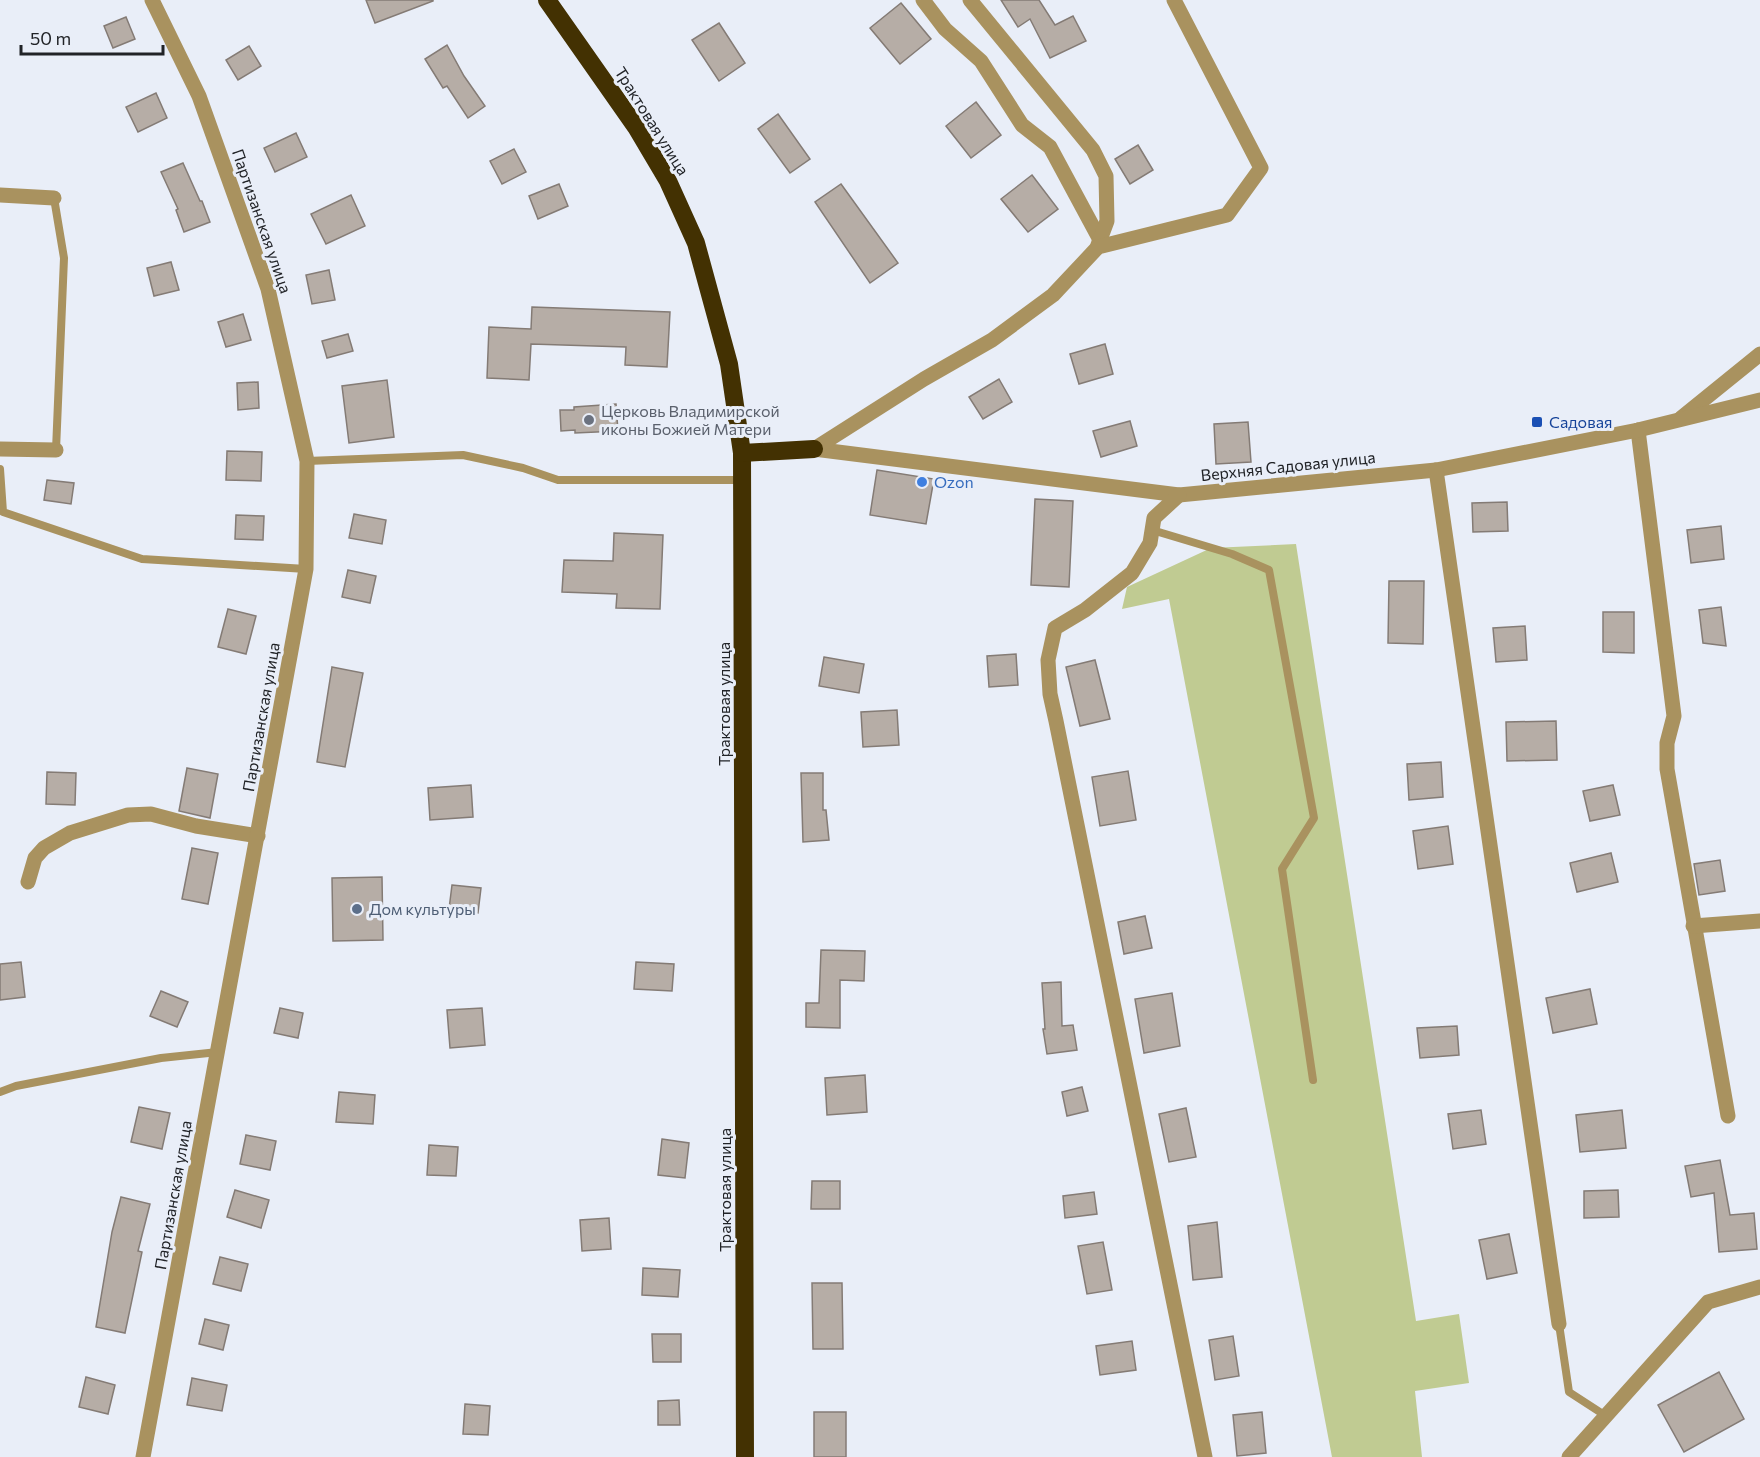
<svg xmlns="http://www.w3.org/2000/svg" width="1760" height="1457" font-family="Commissioner,sans-serif">
	<style>
		.green { fill: #c0cb92 }
		.building { fill: #b6ada6; stroke: #847b75; stroke-width: 1.5 }
		.lines { fill: none; stroke-linecap: round; stroke-linejoin: round }
		.lane { stroke: #a9925f; stroke-width: 8 }
		.street { stroke: #a9925f; stroke-width: 15 }
		.highway { stroke: #433102; stroke-width: 18 }
		.worship-dot { fill: #6b7280; stroke: #e9eef8; stroke-width: 2 }
		.transit-dot { fill: #1a4fb4; stroke: #e9eef8; stroke-width: 2 }
		.shop-dot { fill: #3f7fe0; stroke: #e9eef8; stroke-width: 2 }
		.service-dot { fill: #5c6f8a; stroke: #e9eef8; stroke-width: 2 }
		.labels { text-anchor: middle; stroke-width: 6; stroke-linejoin: round; paint-order: stroke }
		.street-label { font-size: 16px; fill: #212327; stroke: #e9eef8 }
		.worship-label { font-size: 16px; fill: #5b616d; stroke: #e9eef8; text-anchor: start }
		.transit-label { font-size: 16px; fill: #164399; stroke: #e9eef8; text-anchor: start }
		.shop-label { font-size: 16px; fill: #366cbe; stroke: #e9eef8; text-anchor: start }
		.service-label { font-size: 16px; fill: #4e5e75; stroke: #e9eef8; text-anchor: start }
	</style>
	<rect width="100%" height="100%" fill="#e9eef8"/>
	<path class="green" d="M1296 544 1416 1321 1459 1314 1469 1383 1415 1391 1422 1457H1332L1169 599 1122 609 1127 587 1211 548Z"/>
	<g class="building">
		<path d="M366 0H433V1L375 23Z"/>
		<path d="M1001 0H1039L1055 25 1073 16 1086 41 1050 58 1030 19 1018 27Z"/>
		<path d="M901 3 931 39 900 64 870 28Z"/>
		<path d="M126 17 135 39 113 48 104 26Z"/>
		<path d="M719 23 745 63 719 81 692 40Z"/>
		<path d="M447 45 464 76 485 106 468 118 447 86 443 88 425 59Z"/>
		<path d="M249 46 261 66 238 80 226 60Z"/>
		<path d="M156 93 167 118 138 132 126 107Z"/>
		<path d="M976 102 1001 135 971 158 946 126Z"/>
		<path d="M778 114 810 159 790 173 758 129Z"/>
		<path d="M296 133 307 157 275 172 264 148Z"/>
		<path d="M1138 145 1153 170 1130 184 1115 159Z"/>
		<path d="M514 149 526 172 502 184 490 161Z"/>
		<path d="M183 163 200 201H202L210 222 184 232 176 210 178 209 161 172Z"/>
		<path d="M1032 175 1058 209 1028 232 1001 199Z"/>
		<path d="M559 184 568 206 538 219 529 196Z"/>
		<path d="M841 184 898 263 870 283 815 202Z"/>
		<path d="M351 195 365 226 326 244 311 214Z"/>
		<path d="M171 262 179 290 154 296 147 268Z"/>
		<path d="M329 270 335 300 312 304 306 275Z"/>
		<path d="M532 307 670 312 667 367 625 365 626 347 531 344 529 380 487 378 489 327 531 329Z"/>
		<path d="M243 314 251 340 226 347 218 322Z"/>
		<path d="M348 334 353 351 327 358 322 341Z"/>
		<path d="M1105 344 1113 374 1079 384 1070 354Z"/>
		<path d="M999 379 1012 402 983 419 969 397Z"/>
		<path d="M387 380 394 437 349 443 342 386Z"/>
		<path d="M258 382 259 408 238 410 237 383Z"/>
		<path d="M616 404 618 431 575 433V430L561 431 560 410H574V407Z"/>
		<path d="M1130 421 1137 446 1101 457 1093 431Z"/>
		<path d="M1248 422 1251 462 1216 464 1214 424Z"/>
		<path d="M227 451 262 452 261 481 226 480Z"/>
		<path d="M877 470 934 479 926 524 870 515Z"/>
		<path d="M47 480 74 483 71 504 44 500Z"/>
		<path d="M1035 499 1073 501 1069 587 1031 585Z"/>
		<path d="M1507 502 1508 531 1473 532 1472 503Z"/>
		<path d="M354 514 386 520 382 544 349 538Z"/>
		<path d="M236 515 264 516 263 540 235 539Z"/>
		<path d="M1721 526 1724 559 1691 563 1687 530Z"/>
		<path d="M614 533 663 535 660 609 616 608 617 594 562 592 564 560 613 561Z"/>
		<path d="M348 570 376 576 370 603 342 597Z"/>
		<path d="M1389 581H1424L1423 644 1388 643Z"/>
		<path d="M1721 607 1726 646 1703 643 1699 610Z"/>
		<path d="M228 609 256 616 246 654 218 647Z"/>
		<path d="M1603 612H1634V653L1603 652Z"/>
		<path d="M1525 626 1527 660 1496 662 1493 628Z"/>
		<path d="M1016 654 1018 685 989 687 987 656Z"/>
		<path d="M824 657 864 664 859 693 819 686Z"/>
		<path d="M1095 660 1110 719 1080 726 1066 667Z"/>
		<path d="M332 667 363 673 345 767 317 762Z"/>
		<path d="M897 710 899 745 863 747 861 712Z"/>
		<path d="M1556 721 1557 760 1507 761 1506 722Z"/>
		<path d="M1441 762 1443 797 1409 800 1407 764Z"/>
		<path d="M187 768 218 774 210 818 179 811Z"/>
		<path d="M1128 771 1136 820 1100 826 1092 777Z"/>
		<path d="M47 772 76 773 75 805 46 804Z"/>
		<path d="M801 773H823V810H826L829 840 803 842Z"/>
		<path d="M471 785 473 817 430 820 428 788Z"/>
		<path d="M1613 785 1620 815 1590 821 1583 791Z"/>
		<path d="M1448 826 1453 864 1418 869 1413 831Z"/>
		<path d="M192 848 218 853 208 904 182 899Z"/>
		<path d="M1611 853 1618 882 1577 892 1570 863Z"/>
		<path d="M1720 860 1725 891 1699 895 1694 864Z"/>
		<path d="M382 877 383 940 333 941 332 878Z"/>
		<path d="M452 885 481 888 478 913 449 909Z"/>
		<path d="M1145 916 1152 948 1124 954 1118 922Z"/>
		<path d="M821 950 865 951 864 981 840 980V1028L806 1027V1003H819Z"/>
		<path d="M21 962 25 997 0 1000V964Z"/>
		<path d="M636 962 674 964 672 991 634 989Z"/>
		<path d="M1061 982 1062 1026 1073 1025 1077 1050 1047 1054 1043 1029H1045L1042 983Z"/>
		<path d="M1590 989 1597 1024 1553 1033 1546 998Z"/>
		<path d="M161 991 188 1002 177 1027 150 1016Z"/>
		<path d="M1172 993 1180 1046 1144 1053 1135 999Z"/>
		<path d="M280 1008 303 1013 298 1038 274 1033Z"/>
		<path d="M482 1008 485 1045 450 1048 447 1010Z"/>
		<path d="M1457 1026 1459 1055 1420 1058 1417 1028Z"/>
		<path d="M865 1075 867 1112 827 1115 825 1078Z"/>
		<path d="M1082 1087 1088 1111 1067 1116 1062 1092Z"/>
		<path d="M339 1092 375 1095 373 1124 336 1122Z"/>
		<path d="M139 1107 170 1113 162 1149 131 1142Z"/>
		<path d="M1186 1108 1196 1157 1169 1162 1159 1114Z"/>
		<path d="M1481 1110 1486 1144 1453 1149 1448 1114Z"/>
		<path d="M1622 1110 1626 1148 1580 1152 1576 1115Z"/>
		<path d="M246 1135 276 1141 270 1170 240 1164Z"/>
		<path d="M662 1139 689 1143 685 1178 658 1175Z"/>
		<path d="M429 1145 458 1147 456 1176 427 1175Z"/>
		<path d="M1720 1160 1730 1215 1754 1213 1757 1249 1719 1252 1714 1193 1691 1197 1685 1166Z"/>
		<path d="M812 1181H840V1209H811Z"/>
		<path d="M235 1190 269 1200 261 1228 227 1217Z"/>
		<path d="M1618 1190 1619 1217 1584 1218V1191Z"/>
		<path d="M1094 1192 1097 1214 1065 1218 1063 1196Z"/>
		<path d="M121 1197 150 1204 138 1251 142 1252 125 1333 96 1327 112 1232Z"/>
		<path d="M609 1218 611 1249 582 1251 580 1220Z"/>
		<path d="M1217 1222 1222 1277 1193 1280 1188 1226Z"/>
		<path d="M1509 1234 1517 1273 1487 1279 1479 1240Z"/>
		<path d="M1103 1242 1112 1290 1087 1294 1078 1246Z"/>
		<path d="M220 1257 248 1264 241 1291 213 1284Z"/>
		<path d="M643 1268 680 1270 678 1297 642 1295Z"/>
		<path d="M812 1283H842L843 1349H813Z"/>
		<path d="M205 1319 229 1325 223 1350 199 1344Z"/>
		<path d="M652 1334H681V1362H653Z"/>
		<path d="M1233 1336 1239 1376 1215 1380 1209 1340Z"/>
		<path d="M1132 1341 1136 1370 1100 1375 1096 1346Z"/>
		<path d="M1719 1372 1744 1419 1684 1452 1658 1405Z"/>
		<path d="M86 1377 115 1385 108 1414 79 1407Z"/>
		<path d="M192 1378 227 1385 222 1411 187 1405Z"/>
		<path d="M679 1400 680 1425H658V1401Z"/>
		<path d="M465 1404 490 1406 488 1435 463 1434Z"/>
		<rect x="814" y="1412" width="32" height="45"/>
		<path d="M1262 1412 1266 1453 1237 1456 1233 1415Z"/>
	</g>
	<g class="lines">
		<g class="lane">
			<path d="M54 198 64 258 56 450"/>
			<path d="M307 461 463 455 523 468 558 480H743"/>
			<path d="M0 469 3 512 142 559 306 569"/>
			<path d="M1152 530 1232 554 1269 570 1314 818 1282 869 1313 1080"/>
			<path d="M0 1092 16 1086 161 1058 218 1052"/>
			<path d="M1559 1324 1569 1392 1606 1416"/>
		</g>
		<g class="street">
			<path d="M923 0 945 29 981 61 1022 125 1050 147 1099 238"/>
			<path d="M970 0 1093 150 1106 176 1107 221 1098 245"/>
			<path d="M0 195 54 198"/>
			<path d="M1681 418 1760 354"/>
			<path d="M1638 430 1674 716 1667 743V769L1728 1116"/>
			<path d="M0 449 56 450"/>
			<path d="M814 449 1179 495 1436 470 1638 430 1760 400"/>
			<path d="M814 449 924 379 992 340 1053 295 1098 247 1227 215 1261 168 1174 0"/>
			<path d="M1436 470 1559 1324"/>
			<path d="M1179 495 1154 518 1150 543 1132 573 1085 610 1055 628 1048 660 1050 694 1056 721 1205 1457"/>
			<path d="M28 882 35 858 44 848 70 833 128 815 151 814 196 826 258 836"/>
			<path d="M1693 926 1760 921"/>
			<path d="M143 1457 306 569 307 461 268 289 199 96 152 0"/>
			<path d="M1569 1457 1708 1302 1760 1287"/>
		</g>
		<g class="highway">
			<path d="M547 0 636 127 668 181 696 243 729 364 742 453 745 1457"/>
			<path d="M742 453 814 449"/>
		</g>
	</g>
	<circle class="worship-dot" cx="589" cy="420" r="6"/>
	<rect class="transit-dot" x="1531" y="416" width="12" height="12" rx="3"/>
	<circle class="shop-dot" cx="922" cy="482" r="6"/>
	<circle class="service-dot" cx="357" cy="909" r="6"/>
	<g class="labels">
		<g class="street-label">
			<text transform="translate(652 121) rotate(58)" y="6">Трактовая улица</text>
			<text transform="translate(262 221) rotate(71)" y="6">Партизанская улица</text>
			<text transform="translate(1288 466) rotate(-6)" y="6">Верхняя Садовая улица</text>
			<text transform="translate(724 704) rotate(-90)" y="6">Трактовая улица</text>
			<text transform="translate(261 717) rotate(-80)" y="6">Партизанская улица</text>
			<text transform="translate(725 1190) rotate(-90)" y="6">Трактовая улица</text>
			<text transform="translate(173 1195) rotate(-80)" y="6">Партизанская улица</text>
		</g>
		<g class="worship-label">
			<text x="601" y="417">Церковь Владимирской<tspan x="601" dy="18">иконы Божией Матери</tspan></text>
		</g>
		<g class="transit-label">
			<text x="1549" y="428">Садовая</text>
		</g>
		<g class="shop-label">
			<text x="934" y="488">Ozon</text>
		</g>
		<g class="service-label">
			<text x="369" y="915">Дом культуры</text>
		</g>
	</g>
	<path d="M21 45v9h142v-9" fill="none" stroke="#212327" stroke-width="3"/>
	<text x="30" y="45" font-size="18" fill="#212327" stroke="#e9eef8" stroke-width="4.5" paint-order="stroke">50 m</text>
</svg>
